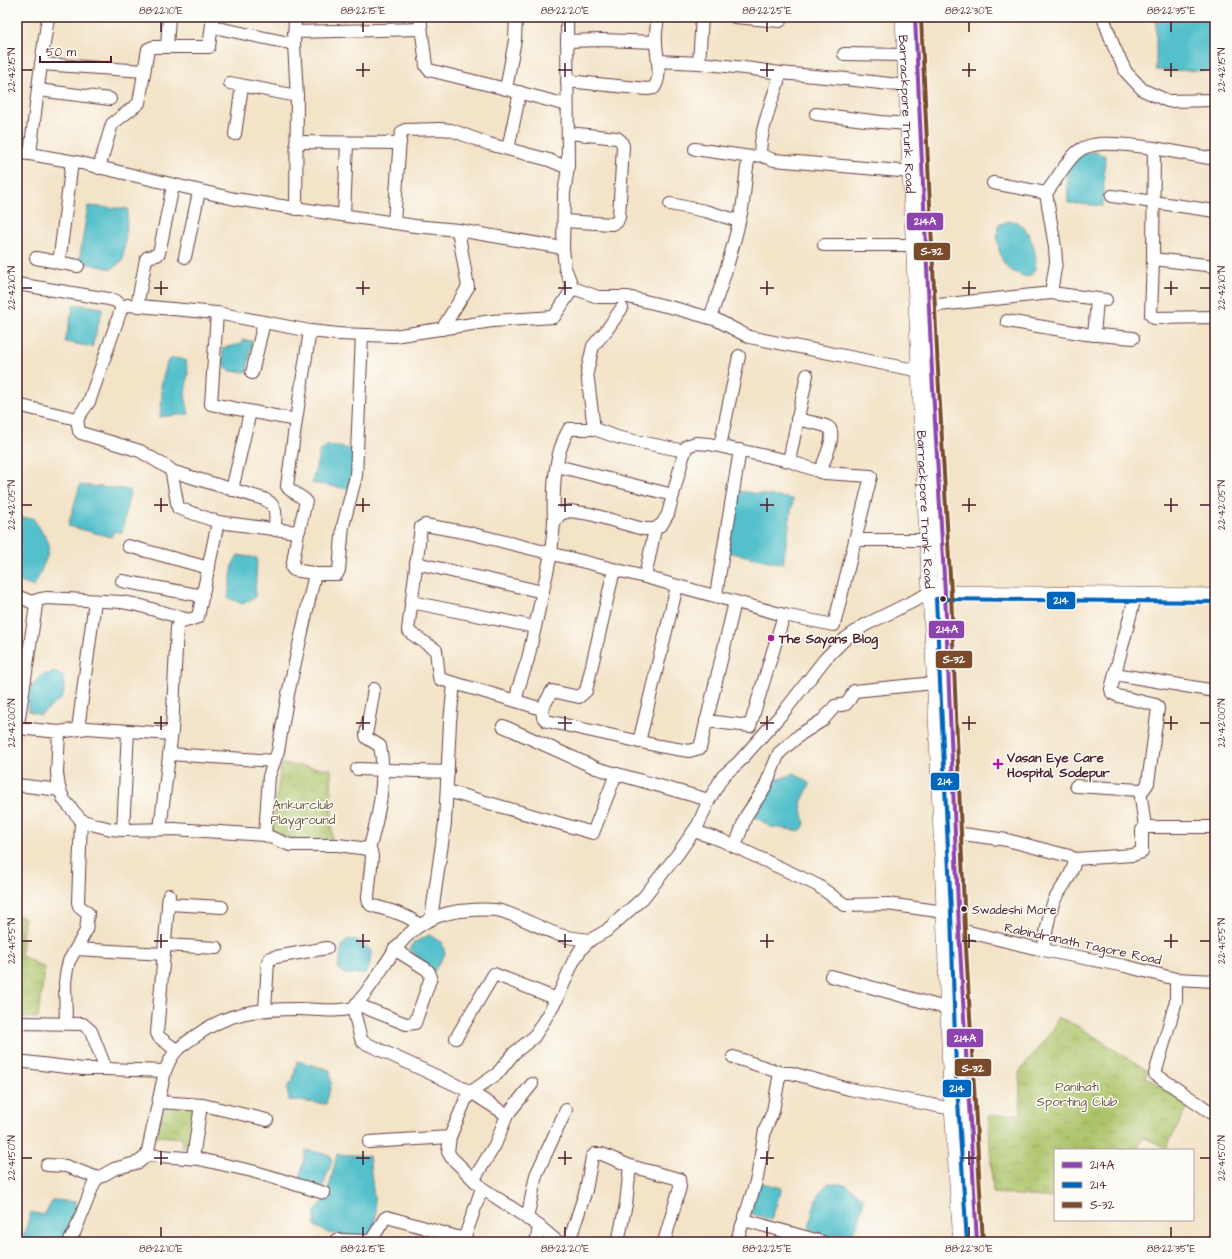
<svg xmlns="http://www.w3.org/2000/svg" width="1232" height="1259" font-family="'Architects Daughter',sans-serif">
	<style>
		.park { fill: url(#park-crowns); stroke: #7b714a }
		.water { fill: #53c0cb; stroke: #4e707b }
		.lines { fill: none; stroke-linecap: round; stroke-linejoin: round }
		.minor-casing { stroke: #633c42; stroke-width: 14 }
		.major-casing { stroke: #633c42; stroke-width: 16 }
		.minor { stroke: #fff; stroke-width: 12 }
		.major { stroke: #fff; stroke-width: 15 }
		.bus-1-casing { stroke: #fdfcf7; stroke-width: 7 }
		.bus-2-casing { stroke: #fdfcf7; stroke-width: 7 }
		.bus-3-casing { stroke: #fdfcf7; stroke-width: 7 }
		.bus-1 { stroke: #8e44ad; stroke-width: 4 }
		.bus-2 { stroke: #0065bd; stroke-width: 4 }
		.bus-3 { stroke: #7a4b2a; stroke-width: 4 }
		.ticks { fill: none; stroke: #4a1f2b; stroke-width: 1.5 }
		.bus-dot { fill: #4a1f2b; stroke: #fdfcf7; stroke-width: 1.5 }
		.poi-dot { fill: #b5179e; stroke: #fdfcf7; stroke-width: 1.5 }
		.labels { text-anchor: middle; stroke-width: 3; stroke-linejoin: round; paint-order: stroke }
		.bus-label { font-size: 12px; fill: #4a1f2b; stroke: #fdfcf7; text-anchor: start }
		.street-label { font-size: 13px; fill: #4a1f2b; stroke: #fdfcf7 }
		.poi-label { font-size: 13px; font-weight: bold; fill: #4a1f2b; stroke: #fdfcf7; text-anchor: start }
		.park-label { font-size: 13px; fill: #6c5840; stroke: #fdfcf7 }
		.line-badge { stroke: #fdfcf7; stroke-width: 1.5 }
		.badge-label { font-size: 11px; text-anchor: middle; font-weight: bold; fill: #fff }
		.neatline { fill: none; stroke: #4a1f2b; stroke-width: 1.5 }
		.ticks-label { font-size: 10px; text-anchor: middle; fill: #4a1f2b }
	</style>
	<defs>
		<pattern id="park-crowns" width="20" height="18" patternUnits="userSpaceOnUse"><rect width="20" height="18" fill="#acc368"/><path d="M2 6a3 3 0 1 1 6 0M12 15a3 3 0 1 1 6 0" fill="none" stroke="#8e9e56"/></pattern>
	</defs>
	<rect width="100%" height="100%" fill="#fdfcf7"/>
	<filter id="ink" filterUnits="userSpaceOnUse"><feTurbulence type="fractalNoise" baseFrequency=".025" numOctaves="2"/><feDisplacementMap in="SourceGraphic" scale="8" xChannelSelector="R" yChannelSelector="G"/><feConvolveMatrix kernelMatrix="1 2 1 2 8 2 1 2 1" color-interpolation-filters="sRGB"/></filter>
	<filter id="wash" filterUnits="userSpaceOnUse"><feTurbulence type="fractalNoise" baseFrequency=".012" numOctaves="4" result="noise"/><feDisplacementMap in="SourceGraphic" scale="16" xChannelSelector="R" yChannelSelector="G"/><feGaussianBlur stdDeviation="0.9" result="paint"/><feColorMatrix in="noise" values="0 0 0 0 0 0 0 0 0 0 0 0 0 0 0 0 0 1.4 0 .05"/><feComposite in="paint" operator="in"/></filter>
	<g filter="url(#wash)">
		<rect width="100%" height="100%" fill="#f3e3c7"/>
		<g class="park">
			<path d="M281 764 331 769 332 839 302 842 272 833Z"/>
			<path d="M17 916 24 917 21 955 45 968 38 1018H17Z"/>
			<path d="M1057 1017 1078 1026 1148 1071 1146 1077 1189 1105 1166 1148 1143 1137 1137 1150 1129 1146 1126 1150H1055V1198L993 1193 988 1116 1021 1114 1019 1072 1054 1028Z"/>
			<path d="M164 1105 200 1106 195 1149 182 1148 181 1138 157 1136Z"/>
		</g>
		<g class="water">
			<path d="M1156 17H1215V71L1156 70Z"/>
			<path d="M1094 152 1105 156 1103 206 1068 203 1067 172 1080 153Z"/>
			<path d="M88 206 128 209 123 260 112 269 79 262Z"/>
			<path d="M1009 221C1012 221 1016 221 1018 223 1030 228 1043 264 1031 275 1027 278 1023 276 1019 274 998 268 997 244 998 225Z"/>
			<path d="M74 304 103 308 92 347 65 342Z"/>
			<path d="M242 340 252 341 247 372 231 371 224 366 222 348 242 344Z"/>
			<path d="M173 358 181 359 186 361 188 373 185 395 189 414 160 417 162 396 161 386 167 362Z"/>
			<path d="M328 445 355 450 349 489 312 483 320 451Z"/>
			<path d="M80 485 123 489 130 491 122 533 115 531 111 537 68 526Z"/>
			<path d="M739 491 793 499 783 564 727 552Z"/>
			<path d="M17 518H33L49 543 48 554 34 587 17 581Z"/>
			<path d="M238 555 257 558 255 597 243 604 228 598 233 564Z"/>
			<path d="M55 672 63 675 64 691 62 698 40 715 29 711 27 701 30 690 40 676Z"/>
			<path d="M795 773 810 784 801 803 805 824 801 831 771 827 754 816 771 777 780 779Z"/>
			<path d="M429 935 442 942 445 954 433 973 410 950 413 943Z"/>
			<path d="M348 939 357 940 371 950C370 975 368 975 344 974L338 968 342 946Z"/>
			<path d="M297 1061 330 1070 331 1084 326 1104 289 1100 287 1088 293 1080Z"/>
			<path d="M306 1150 330 1155 332 1161 322 1189 299 1182Z"/>
			<path d="M337 1154 369 1156 376 1214 375 1226 367 1239 328 1233 315 1226V1212L325 1199 331 1180Z"/>
			<path d="M754 1181 782 1188 771 1220 747 1212Z"/>
			<path d="M828 1183 847 1185 864 1199 859 1223 852 1233 824 1236 809 1228C812 1212 816 1194 828 1183Z"/>
			<path d="M53 1200 76 1202 75 1225 67 1242H32L23 1237 31 1212 44 1215Z"/>
		</g>
	</g>
	<g filter="url(#ink)">
		<g class="lines">
			<defs>
				<g id="minor">
					<path d="M48 17 41 64 30 154 81 163 235 199 415 226 458 230 563 248 565 268 573 288 598 297H628L678 309 717 320 749 337 920 371"/>
					<path d="M295 17 294 44 297 96 296 209"/>
					<path d="M420 17 426 66 429 70 506 89 515 40 516 17"/>
					<path d="M702 17 699 63 753 69 780 73 837 78 907 86"/>
					<path d="M735 17 780 21"/>
					<path d="M1103 17 1114 47 1126 72 1143 90 1168 101 1215 100"/>
					<path d="M213 27 294 44"/>
					<path d="M294 32 421 29"/>
					<path d="M567 41 602 40 656 42"/>
					<path d="M167 46 169 17"/>
					<path d="M844 54 905 55"/>
					<path d="M658 61 699 63"/>
					<path d="M41 64 144 71"/>
					<path d="M780 73C778 85 773 95 770 106 765 123 760 138 760 155L774 160 911 172"/>
					<path d="M567 81 647 89 654 88C663 75 656 56 656 42 655 34 657 25 658 17"/>
					<path d="M230 83 297 96"/>
					<path d="M506 89 567 105"/>
					<path d="M38 90 110 99"/>
					<path d="M816 114 881 122 909 124"/>
					<path d="M235 134 242 86"/>
					<path d="M296 142 400 143"/>
					<path d="M1154 148 1215 159"/>
					<path d="M508 149 520 92"/>
					<path d="M695 149 751 157"/>
					<path d="M17 153 30 154"/>
					<path d="M99 168 112 124 139 103 148 49 153 47H209L213 17"/>
					<path d="M993 183 1046 193"/>
					<path d="M1112 196 1215 211"/>
					<path d="M670 204 705 211 739 221"/>
					<path d="M344 215 347 143"/>
					<path d="M564 221 612 224 617 222 619 217 623 146 621 141 617 138 568 133"/>
					<path d="M394 223 400 138 402 132 405 130 440 129 451 130 489 144 549 160 568 168"/>
					<path d="M824 245H914"/>
					<path d="M563 248 564 193 568 168 567 17"/>
					<path d="M185 257 199 192"/>
					<path d="M36 258 78 266"/>
					<path d="M1153 259 1215 266"/>
					<path d="M59 263 72 162"/>
					<path d="M17 284 109 299 116 301 122 307 128 305 217 313 310 331 338 334 394 336 492 321 554 317 573 288"/>
					<path d="M1051 293 1106 300"/>
					<path d="M137 306 146 259 148 257 157 255 159 253 173 186"/>
					<path d="M929 306 1051 293 1056 262 1055 247 1046 193C1056 181 1065 163 1076 153 1092 137 1132 146 1154 148L1153 259 1151 315 1154 318 1215 317"/>
					<path d="M217 313 211 404 296 420"/>
					<path d="M710 318C723 282 734 246 742 209 745 193 745 177 748 161L751 157 760 155"/>
					<path d="M1007 321 1086 334 1133 338"/>
					<path d="M442 329 468 287 458 230"/>
					<path d="M1094 335 1097 300"/>
					<path d="M252 373 264 322"/>
					<path d="M17 405 77 419 89 402 122 307"/>
					<path d="M77 419 79 431 81 433 140 451 170 469 172 474 178 508 218 522 198 617 179 623 177 627 172 731 160 829"/>
					<path d="M797 419C804 421 823 424 828 427 838 433 823 463 820 472"/>
					<path d="M594 429 587 372 593 346 606 331 622 308"/>
					<path d="M720 446 739 356"/>
					<path d="M557 466 673 495"/>
					<path d="M171 471 264 499C279 506 275 515 275 530"/>
					<path d="M232 490 250 412"/>
					<path d="M218 522 297 532 299 531 306 501 304 499 289 489 287 486 296 420 310 331"/>
					<path d="M554 523C553 492 553 456 569 429H594L620 438 685 451"/>
					<path d="M855 540H936"/>
					<path d="M128 546 209 568"/>
					<path d="M416 563 543 592"/>
					<path d="M314 574H337L339 570 343 526 356 476 362 335"/>
					<path d="M645 577 655 529"/>
					<path d="M122 581 203 596"/>
					<path d="M716 595 740 450"/>
					<path d="M17 596 34 603 36 606 17 731"/>
					<path d="M31 602 41 599 47 598 122 602 138 605 189 620"/>
					<path d="M411 602 535 627"/>
					<path d="M1115 674 1215 691"/>
					<path d="M454 683 516 701 518 689 528 659 551 554 554 523 560 514 570 511 590 514 643 529H655L662 524 668 514 683 457 687 446 696 443 709 444 789 461"/>
					<path d="M516 701 542 709 552 691 579 697 586 691 614 570"/>
					<path d="M542 709 543 717 547 721 659 746 689 751 700 748 735 602"/>
					<path d="M706 721 750 726 784 615"/>
					<path d="M503 726 596 768 709 800"/>
					<path d="M18 728 59 732 57 773 59 788 64 800 81 820 95 825 111 829 123 830 174 829 220 832 265 835 290 845H338L368 849 371 851 372 857 368 896C368 900 368 902 371 905 387 910 407 914 419 925"/>
					<path d="M78 729 95 601"/>
					<path d="M59 732 87 728 171 734"/>
					<path d="M639 742 677 586"/>
					<path d="M169 754 274 761"/>
					<path d="M357 769 448 772"/>
					<path d="M17 785 60 790"/>
					<path d="M1076 786 1140 790 1144 789 1148 783 1158 708 1156 705 1118 696 1112 693 1111 689 1133 605"/>
					<path d="M447 791 593 833 616 774"/>
					<path d="M1145 827H1215"/>
					<path d="M123 830 128 731"/>
					<path d="M694 831 721 840 817 885 845 905 887 904 952 913"/>
					<path d="M955 833 1007 840 1069 856 1075 859C1073 876 1061 887 1054 901 1048 916 1046 934 1043 950"/>
					<path d="M265 835 269 776 278 751 288 694 314 578 313 573 294 570 292 568 298 532"/>
					<path d="M735 847 746 816 764 789 779 753 801 734 823 720 835 706 846 704 850 699 854 691 934 683"/>
					<path d="M369 850C378 818 387 780 380 746L367 738 366 735 374 689"/>
					<path d="M1075 859 1133 855 1142 852V830L1145 827 1140 790"/>
					<path d="M169 895 157 1033 159 1037 176 1050"/>
					<path d="M168 904 222 907"/>
					<path d="M431 919 445 823 450 722 454 683 440 679 439 677 436 650 412 634 408 630 421 527 425 525 469 533 645 577 784 615 834 625 871 476 824 473 789 461 807 375"/>
					<path d="M952 928 1043 950 1125 966 1176 979 1215 981"/>
					<path d="M165 945 217 948"/>
					<path d="M76 949 164 954"/>
					<path d="M831 976 949 1009"/>
					<path d="M1176 979V1001L1155 1074 1215 1115"/>
					<path d="M356 1004 406 1024 415 1023 431 977 429 972 426 969 394 949"/>
					<path d="M353 1008 361 1039 363 1042 471 1092 507 1115"/>
					<path d="M265 1010 268 962 270 958 327 948"/>
					<path d="M17 1023 83 1024 91 1031 106 1069 165 1071"/>
					<path d="M66 1023 65 982 67 969 69 961 86 931 88 913 79 906 78 902 81 820"/>
					<path d="M456 1038 494 974 557 999"/>
					<path d="M733 1057 782 1073"/>
					<path d="M17 1061 83 1069H106"/>
					<path d="M159 1102 203 1105 267 1120"/>
					<path d="M369 1142 450 1137"/>
					<path d="M147 1155 199 1159 252 1171 324 1193"/>
					<path d="M193 1158 201 1105"/>
					<path d="M47 1165 66 1166 98 1178"/>
					<path d="M630 1166 679 1179 680 1187 664 1242"/>
					<path d="M474 1179 495 1145 507 1115 532 1084"/>
					<path d="M527 1219 536 1175 566 1110"/>
					<path d="M336 1240 371 1241 385 1218 387 1217 464 1239"/>
					<path d="M69 1242 75 1231 94 1183 98 1178 114 1169 139 1162 147 1155 165 1071C173 1051 177 1049 194 1037 228 1012 256 1009 298 1009 316 1009 335 1013 353 1008 391 968 395 921 459 911 471 910 489 908 501 911 521 917 538 927 557 934 568 938 579 939 590 940"/>
					<path d="M463 1242 482 1188"/>
					<path d="M535 1242 537 1239 539 1226"/>
					<path d="M558 1242 539 1226 482 1188 451 1157 448 1152 450 1137 465 1101 471 1092 497 1074 514 1053 534 1037 557 999 573 962 581 949 590 940 606 931 643 898 677 855 698 825 709 800 723 776 739 762 786 709 825 659 845 639 865 625 930 593"/>
					<path d="M569 1242 586 1190 592 1157 595 1154H602L630 1166 626 1204 618 1242"/>
					<path d="M736 1242 744 1220"/>
					<path d="M823 1242 744 1220 757 1178 765 1130 773 1111 779 1078 782 1073H791L849 1089 953 1109"/>
					<path d="M1214 1242 1215 1238"/>
				</g>
				<g id="major">
					<path id="s1" d="M903 17 927 540C938 716 943 893 950 1069 953 1127 957 1184 961 1242"/>
					<path d="M915 17 932 371 945 593 959 930 977 1242"/>
					<path d="M935 593 1215 596"/>
				</g>
			</defs>
			<use href="#minor" class="minor-casing"/>
			<use href="#major" class="major-casing"/>
			<use href="#minor" class="minor"/>
			<use href="#major" class="major"/>
			<defs>
				<path id="bus-1" d="M915 17 932 371 945 593 959 930 977 1242"/>
				<path id="bus-2" d="M967 1242 956 1070 951 912 936 599 1215 602"/>
				<path id="bus-3" d="M921 17 938 371 951 593 965 930 983 1242"/>
			</defs>
			<use href="#bus-1" class="bus-1-casing"/>
			<use href="#bus-2" class="bus-2-casing"/>
			<use href="#bus-3" class="bus-3-casing"/>
			<use href="#bus-1" class="bus-1"/>
			<use href="#bus-2" class="bus-2"/>
			<use href="#bus-3" class="bus-3"/>
		</g>
	</g>
	<path class="ticks" d="M161 22V32M363 22V32M565 22V32M767 22V32M969 22V32M1171 22V32M363 63V77M565 63V77M767 63V77M969 63V77M1171 63V77M22 70H32M356 70H370M558 70H572M760 70H774M962 70H976M1164 70H1178M1200 70H1210M161 281V295M363 281V295M565 281V295M767 281V295M969 281V295M1171 281V295M22 288H32M154 288H168M356 288H370M558 288H572M760 288H774M962 288H976M1164 288H1178M1200 288H1210M161 498V512M363 498V512M565 498V512M767 498V512M969 498V512M1171 498V512M22 505H32M154 505H168M356 505H370M558 505H572M760 505H774M962 505H976M1164 505H1178M1200 505H1210M161 716V730M363 716V730M565 716V730M767 716V730M969 716V730M1171 716V730M22 723H32M154 723H168M356 723H370M558 723H572M760 723H774M962 723H976M1164 723H1178M1200 723H1210M161 934V948M363 934V948M565 934V948M767 934V948M969 934V948M1171 934V948M22 941H32M154 941H168M356 941H370M558 941H572M760 941H774M962 941H976M1164 941H1178M1200 941H1210M161 1151V1165M363 1151V1165M565 1151V1165M767 1151V1165M969 1151V1165M22 1158H32M154 1158H168M356 1158H370M558 1158H572M760 1158H774M962 1158H976M1200 1158H1210M161 1227V1237M363 1227V1237M565 1227V1237M767 1227V1237M969 1227V1237M1171 1227V1237"/>
	<g class="bus-dot">
		<circle cx="943" cy="599" r="3.5"/>
		<circle cx="964" cy="909" r="3.5"/>
	</g>
	<g class="poi-dot">
		<circle cx="771" cy="638" r="4"/>
		<path d="M996 758h4v4h4v4h-4v4h-4v-4h-4v-4h4z"/>
	</g>
	<g class="labels">
		<g class="bus-label">
			<text x="972" y="914">Swadeshi More</text>
		</g>
		<g class="street-label">
			<text dy="5" stroke="none"><textPath href="#s1" startOffset="97">Barrackpore Trunk Road</textPath></text>
			<text dy="5" stroke="none"><textPath href="#s1" startOffset="493">Barrackpore Trunk Road</textPath></text>
			<text transform="translate(1083 943) rotate(12)" y="5">Rabindranath Tagore Road</text>
		</g>
		<g class="poi-label">
			<text x="779" y="643">The Sayans Blog</text>
			<text x="1007" y="762">Vasan Eye Care<tspan x="1007" dy="15">Hospital, Sodepur</tspan></text>
		</g>
		<g class="park-label">
			<text x="303" y="809">Ankurclub<tspan x="303" dy="15">Playground</tspan></text>
			<text x="1077" y="1091">Panihati<tspan x="1077" dy="15">Sporting Club</tspan></text>
		</g>
	</g>
	<g class="line-badge">
		<rect x="906" y="212" width="38" height="19" rx="4" fill="#8e44ad"/>
		<rect x="913" y="242" width="38" height="19" rx="4" fill="#7a4b2a"/>
		<rect x="1046" y="591" width="30" height="19" rx="4" fill="#0065bd"/>
		<rect x="928" y="620" width="37" height="19" rx="4" fill="#8e44ad"/>
		<rect x="935" y="650" width="38" height="19" rx="4" fill="#7a4b2a"/>
		<rect x="930" y="772" width="30" height="19" rx="4" fill="#0065bd"/>
		<rect x="946" y="1028" width="38" height="20" rx="4" fill="#8e44ad"/>
		<rect x="954" y="1058" width="38" height="19" rx="4" fill="#7a4b2a"/>
		<rect x="942" y="1079" width="30" height="19" rx="4" fill="#0065bd"/>
	</g>
	<g class="badge-label">
		<text x="925" y="225">214A</text>
		<text x="932" y="255">S-32</text>
		<text x="1061" y="604">214</text>
		<text x="947" y="633">214A</text>
		<text x="954" y="663">S-32</text>
		<text x="945" y="785">214</text>
		<text x="965" y="1042">214A</text>
		<text x="973" y="1072">S-32</text>
		<text x="957" y="1092">214</text>
	</g>
	<rect width="1232" height="1259" fill="none" stroke="#fdfcf7" stroke-width="44"/>
	<rect x="1054" y="1149" width="140" height="72" fill="#fdfcf7" stroke="#b5a4a5"/>
	<rect x="1062" y="1162" width="20" height="6" fill="#8e44ad" stroke="#b5a4a5"/>
	<text x="1090" y="1169" font-size="12" fill="#4a1f2b">214A</text>
	<rect x="1062" y="1182" width="20" height="6" fill="#0065bd" stroke="#b5a4a5"/>
	<text x="1090" y="1189" font-size="12" fill="#4a1f2b">214</text>
	<rect x="1062" y="1202" width="20" height="6" fill="#7a4b2a" stroke="#b5a4a5"/>
	<text x="1090" y="1209" font-size="12" fill="#4a1f2b">S-32</text>
	<path d="M40 56v6h71v-6" fill="none" stroke="#4a1f2b" stroke-width="2"/>
	<text x="46" y="56" font-size="12" fill="#4a1f2b" stroke="#fdfcf7" stroke-width="3" paint-order="stroke">50 m</text>
	<rect x="22" y="22" width="1188" height="1215" class="neatline"/>
	<g class="ticks-label">
		<text x="161" y="14">88°22'10"E</text>
		<text x="363" y="14">88°22'15"E</text>
		<text x="565" y="14">88°22'20"E</text>
		<text x="767" y="14">88°22'25"E</text>
		<text x="969" y="14">88°22'30"E</text>
		<text x="1171" y="14">88°22'35"E</text>
		<text transform="translate(11 70) rotate(-90)" y="4">22°42'15"N</text>
		<text transform="translate(1221 70) rotate(-90)" y="4">22°42'15"N</text>
		<text transform="translate(11 288) rotate(-90)" y="4">22°42'10"N</text>
		<text transform="translate(1221 288) rotate(-90)" y="4">22°42'10"N</text>
		<text transform="translate(11 505) rotate(-90)" y="4">22°42'05"N</text>
		<text transform="translate(1221 505) rotate(-90)" y="4">22°42'05"N</text>
		<text transform="translate(11 723) rotate(-90)" y="4">22°42'00"N</text>
		<text transform="translate(1221 723) rotate(-90)" y="4">22°42'00"N</text>
		<text transform="translate(11 941) rotate(-90)" y="4">22°41'55"N</text>
		<text transform="translate(1221 941) rotate(-90)" y="4">22°41'55"N</text>
		<text transform="translate(11 1158) rotate(-90)" y="4">22°41'50"N</text>
		<text transform="translate(1221 1158) rotate(-90)" y="4">22°41'50"N</text>
		<text x="161" y="1252">88°22'10"E</text>
		<text x="363" y="1252">88°22'15"E</text>
		<text x="565" y="1252">88°22'20"E</text>
		<text x="767" y="1252">88°22'25"E</text>
		<text x="969" y="1252">88°22'30"E</text>
		<text x="1171" y="1252">88°22'35"E</text>
	</g>
</svg>
